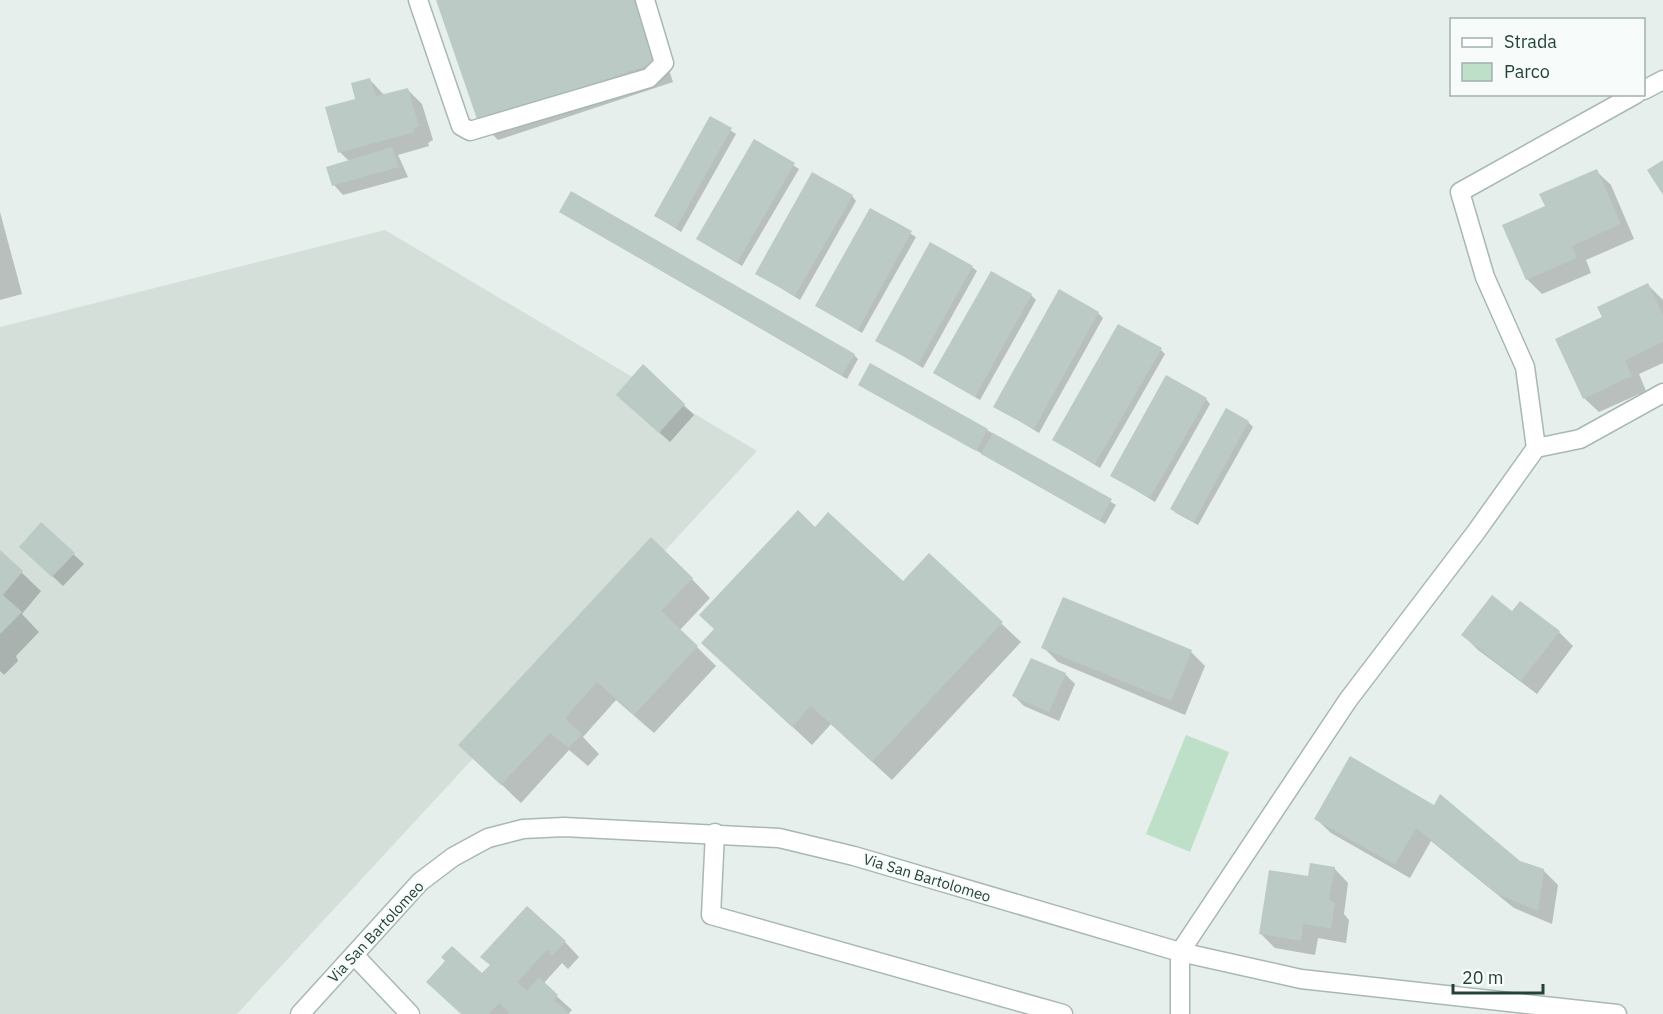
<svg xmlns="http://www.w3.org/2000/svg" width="1663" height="1014" font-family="'IBM Plex Sans',sans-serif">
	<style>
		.built { fill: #d4dfda }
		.green { fill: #bfe0c8 }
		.shadow { fill: #0003 }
		.building { fill: #bbcac4 }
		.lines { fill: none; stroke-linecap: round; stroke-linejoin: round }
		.minor-casing { stroke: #a8b8b2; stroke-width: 21 }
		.minor { stroke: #fff; stroke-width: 18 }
		.labels { text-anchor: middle; stroke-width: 4.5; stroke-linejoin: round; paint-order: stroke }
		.street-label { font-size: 15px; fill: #24423a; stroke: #f7fbf9 }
	</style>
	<rect width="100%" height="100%" fill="#e6efeb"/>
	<path class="built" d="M385 230 757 451 237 1014H0V327Z"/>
	<path class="green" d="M1186 735 1229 752 1190 852 1146 834Z"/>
	<g class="shadow">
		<path d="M438 0H645L673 82 498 140 479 121Z"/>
		<path d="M371 81 385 96 408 90 422 104 433 140 428 143 429 146 398 155 408 177 343 195 334 185 350 162 340 152 356 100Z"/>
		<path d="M711 118 736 134 681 232 656 216Z"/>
		<path d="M755 141 799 169 742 266 698 239Z"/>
		<path d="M1596 171 1611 185 1634 239 1586 260 1591 273 1542 294 1527 279 1547 206Z"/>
		<path d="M852 196 856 201 800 300 757 273Z"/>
		<path d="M871 210 916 237 862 333 817 306Z"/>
		<path d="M0 212 22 294 0 300Z"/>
		<path d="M561 212 854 355 858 359 847 379Z"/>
		<path d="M972 267 977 271 923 368 877 340Z"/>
		<path d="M1648 285 1663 300V363L1639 374 1646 391 1599 412 1584 398 1604 318Z"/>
		<path d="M1031 295 1036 300 980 400 934 373Z"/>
		<path d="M1098 313 1103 318 1039 433 995 406Z"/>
		<path d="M1161 350 1165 354 1100 468 1054 440Z"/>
		<path d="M860 384 987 430 1116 505 1105 524Z"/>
		<path d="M1206 399 1210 404 1155 502 1111 475Z"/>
		<path d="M627 404 684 405 694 415 670 442Z"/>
		<path d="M1248 422 1253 427 1198 525 1176 513 1172 509Z"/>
		<path d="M41 524 84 564 63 586 31 556Z"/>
		<path d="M815 529 903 584 929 555 1021 642 892 780 831 724 812 745 722 661Z"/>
		<path d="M0 552 41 591 22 614 39 632 16 656 18 661 4 675 0 671Z"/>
		<path d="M692 579 710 598 680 630 716 666 654 733 616 700 583 737 599 754 588 766 569 750 521 803 460 745Z"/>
		<path d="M1559 632 1573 646 1537 694 1478 650 1463 635Z"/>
		<path d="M1043 647 1191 652 1205 666 1185 715 1058 662Z"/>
		<path d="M1065 674 1075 684 1059 721 1024 706 1014 696Z"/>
		<path d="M1350 759 1519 862 1543 870 1558 885 1552 924 1514 908 1431 841 1410 878 1331 833 1316 819Z"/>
		<path d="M1334 868 1348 883 1344 914 1349 920 1346 943 1318 938 1315 955 1275 948 1261 934 1309 878Z"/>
		<path d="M565 942 579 957 568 969 562 963 543 984 572 1010 568 1014H462L482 975Z"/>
	</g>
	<g class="building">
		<path d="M436 0H634L655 63 478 122Z"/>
		<path d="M370 78 376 96 408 88 419 126 414 128 415 132 338 153 325 107 355 99 351 83Z"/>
		<path d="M710 116 732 128 676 228 654 216Z"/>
		<path d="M754 139 795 163 737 263 696 239Z"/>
		<path d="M392 147 399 167 332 186 326 167Z"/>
		<path d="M1663 160V195L1647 170Z"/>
		<path d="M1597 169 1621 224 1572 246 1577 258 1526 280 1502 225 1545 206 1539 194Z"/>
		<path d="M812 172 853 195 795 296 755 274Z"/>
		<path d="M571 191 855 354 842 375 559 212Z"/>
		<path d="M870 208 912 231 858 330 815 306Z"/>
		<path d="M930 242 973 266 918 364 875 341Z"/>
		<path d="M991 271 1032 294 975 397 933 373Z"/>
		<path d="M1648 283 1663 315V342L1625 360 1632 376 1583 399 1555 339 1602 317 1597 307Z"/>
		<path d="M1059 289 1099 312 1034 429 993 407Z"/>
		<path d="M1118 324 1162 348 1095 464 1052 440Z"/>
		<path d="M870 363 988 429 976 451 858 385Z"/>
		<path d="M643 364 685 404 659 433 616 395Z"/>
		<path d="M1166 375 1207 398 1150 498 1110 476Z"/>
		<path d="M1226 408 1249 421 1194 522 1170 509Z"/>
		<path d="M993 433 1112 499 1100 521 981 454Z"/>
		<path d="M798 510 815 527 828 512 903 581 929 553 1003 622 872 762 811 706 792 727 701 643 714 629 699 615Z"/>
		<path d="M41 522 75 553 52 577 19 547Z"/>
		<path d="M651 537 693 578 661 611 698 646 634 715 597 682 565 718 582 734 568 748 550 733 501 785 458 745Z"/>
		<path d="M0 550 23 571 3 595 22 612 0 634Z"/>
		<path d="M1492 595 1512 611 1520 601 1560 631 1521 681 1461 635Z"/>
		<path d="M1063 597 1192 650 1171 701 1041 648Z"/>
		<path d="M1031 658 1066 673 1049 712 1012 696Z"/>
		<path d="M1350 756 1434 805 1440 794 1520 861 1544 869 1538 911 1497 894 1416 828 1395 865 1314 819Z"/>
		<path d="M1310 863 1335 867 1329 899 1335 903 1331 929 1303 924 1301 941 1259 934 1269 870 1308 876Z"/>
		<path d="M527 906 566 941 552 956 547 950 517 982 527 991 539 977 558 995 554 1000 570 1014H507L509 1012 499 1003 489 1014H461L426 982 445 961 441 957 452 946 482 973 490 965 480 957Z"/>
	</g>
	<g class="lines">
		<defs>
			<g id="minor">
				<path d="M418 0 461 126 470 131 649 78 664 63 645 0"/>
				<path d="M1644 90 1663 80"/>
				<path d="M1536 448 1580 439 1663 393"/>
				<path d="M715 833 711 915 1063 1014"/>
				<path d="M354 955 410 1014"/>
				<path d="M300 1014 420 882 453 857 488 838 523 829 564 827 779 838 854 856 1180 952 1301 979 1617 1014"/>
				<path d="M1180 1014V952L1348 700 1476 532 1536 448 1525 367 1485 277 1460 192 1636 94"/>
			</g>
		</defs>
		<use href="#minor" class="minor-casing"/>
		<use href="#minor" class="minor"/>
	</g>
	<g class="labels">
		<g class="street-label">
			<text transform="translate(927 878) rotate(17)" y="5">Via San Bartolomeo</text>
			<text transform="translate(376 932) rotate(-47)" y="5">Via San Bartolomeo</text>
		</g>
	</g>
	<rect x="1450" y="18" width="195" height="78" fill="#f7fbf9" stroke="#a3b1ad" stroke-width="1.5"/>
	<rect x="1462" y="38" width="30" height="9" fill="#ffffff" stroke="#a3b1ad" stroke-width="1.5"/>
	<text x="1504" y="48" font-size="18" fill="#24423a">Strada</text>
	<rect x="1462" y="63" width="30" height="18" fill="#bfe0c8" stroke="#a3b1ad" stroke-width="1.5"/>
	<text x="1504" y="78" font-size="18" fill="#24423a">Parco</text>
	<path d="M1453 984v9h90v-9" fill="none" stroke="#24423a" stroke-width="3"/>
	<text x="1462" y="984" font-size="18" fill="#24423a" stroke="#f7fbf9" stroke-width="4.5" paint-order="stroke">20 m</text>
</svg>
